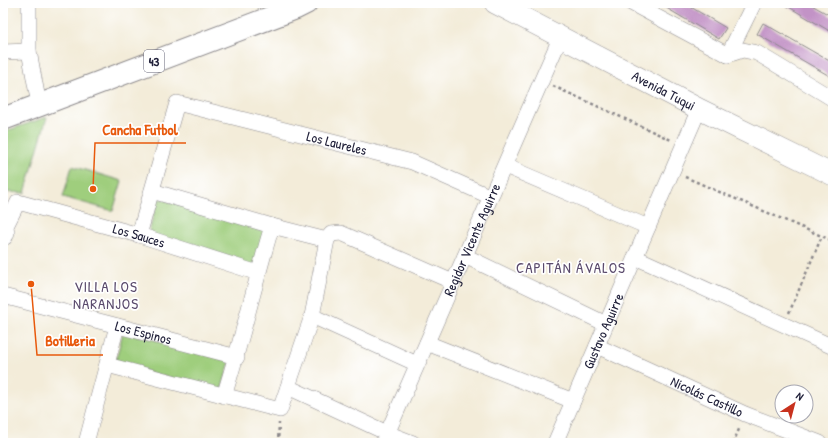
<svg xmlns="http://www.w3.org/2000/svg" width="836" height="446" font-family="'Patrick Hand',sans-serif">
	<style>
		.green { fill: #9fce7d; stroke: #60785c }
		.building { fill: #c293c6 }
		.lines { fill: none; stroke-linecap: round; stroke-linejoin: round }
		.street-casing { stroke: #8a878a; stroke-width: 16 }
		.secondary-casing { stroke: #8a878a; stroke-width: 22 }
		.primary-casing { stroke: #8a878a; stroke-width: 24 }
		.path { stroke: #8a878a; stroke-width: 2.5; stroke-dasharray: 3 3; stroke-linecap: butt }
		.street { stroke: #fff; stroke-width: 15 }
		.secondary { stroke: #fff; stroke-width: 21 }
		.primary { stroke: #fff; stroke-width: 22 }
		.labels { text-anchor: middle; stroke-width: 3.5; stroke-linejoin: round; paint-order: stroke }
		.shield { fill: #fff; stroke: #646476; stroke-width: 1 }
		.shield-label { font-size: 13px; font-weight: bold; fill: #22223b }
		.street-label { font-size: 14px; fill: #22223b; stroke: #fff }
		.neighbourhood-label { font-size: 15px; letter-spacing: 1px; fill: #5a4a6c; stroke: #fff }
		.leader { fill: none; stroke: #e8590c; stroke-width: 1.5 }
		.callout-dot { fill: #e8590c; stroke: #fff; stroke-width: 1.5 }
		.callout-label { font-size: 15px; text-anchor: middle; font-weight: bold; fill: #e8590c; stroke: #fff; stroke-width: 3.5; stroke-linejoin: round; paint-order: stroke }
	</style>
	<rect width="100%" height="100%" fill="#fff"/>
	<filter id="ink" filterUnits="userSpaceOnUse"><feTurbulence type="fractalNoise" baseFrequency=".025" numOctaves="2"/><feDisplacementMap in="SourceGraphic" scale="8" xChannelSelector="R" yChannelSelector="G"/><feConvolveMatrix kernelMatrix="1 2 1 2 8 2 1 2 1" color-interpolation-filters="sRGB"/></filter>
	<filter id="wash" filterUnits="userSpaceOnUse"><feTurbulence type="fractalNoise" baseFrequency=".012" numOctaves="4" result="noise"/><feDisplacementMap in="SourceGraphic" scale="16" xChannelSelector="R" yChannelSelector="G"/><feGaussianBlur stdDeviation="0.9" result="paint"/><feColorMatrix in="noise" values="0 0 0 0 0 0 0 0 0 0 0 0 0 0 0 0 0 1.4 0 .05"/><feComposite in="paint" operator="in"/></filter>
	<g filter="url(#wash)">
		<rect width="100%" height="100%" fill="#f3ecd9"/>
		<g class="green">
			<path d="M47 117 25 193 8 192 3 205V132Z"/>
			<path d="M72 166 122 181 113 211 63 197Z"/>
			<path d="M158 198 267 231 257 269 148 236Z"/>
			<path d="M123 332 231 359 221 391 115 364Z"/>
		</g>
		<g id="blocks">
			<g class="building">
				<path d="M658 3H684L726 28 719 39Z"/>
				<path d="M782 3H808L833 17V33Z"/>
				<path d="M763 23 833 63V78L757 34Z"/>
			</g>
		</g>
	</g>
	<g filter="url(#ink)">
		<use href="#blocks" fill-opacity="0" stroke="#8a878a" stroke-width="1"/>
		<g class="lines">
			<defs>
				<g id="street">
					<path d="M29 3V51L39 105"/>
					<path d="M631 3 728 55 743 50 757 53 833 99"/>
					<path d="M3 52 29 51"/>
					<path d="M728 55 754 3"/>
					<path d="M505 166 648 227"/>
					<path d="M152 191 272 226 327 240"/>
					<path id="s1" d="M3 232 18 202 139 235 258 273"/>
					<path id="s2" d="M139 235 177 103 412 162 491 197"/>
					<path d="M465 256 606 324"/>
					<path d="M635 257 833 347"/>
					<path id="s3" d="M3 296 237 357"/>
					<path d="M312 316 417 364"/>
					<path d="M427 343 573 401"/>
					<path id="s4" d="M597 346 745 414 820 443"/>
					<path d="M107 365 280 410 312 316 327 240 331 234 341 233 453 282"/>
					<path d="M288 387 387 433 413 443"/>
					<path d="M224 396C242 340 255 282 272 226"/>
					<path d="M86 443 117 326"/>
					<path id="s5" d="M383 443 561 36"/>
					<path id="s6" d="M555 443 699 109"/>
				</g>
				<g id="secondary">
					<path id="s7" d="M495 3 699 109 833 175"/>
					<path d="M3 235 4 232"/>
				</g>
				<path id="primary" d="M3 119 296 8 306 3"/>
			</defs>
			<use href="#street" class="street-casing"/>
			<use href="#secondary" class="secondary-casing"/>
			<use href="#primary" class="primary-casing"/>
			<g class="path">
				<path d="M553 86 671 140"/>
				<path d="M685 177 833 241"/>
				<path d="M789 313 822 236"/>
				<path d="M278 443 279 423"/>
				<path d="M733 443 740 427"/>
			</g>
			<use href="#street" class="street"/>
			<use href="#secondary" class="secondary"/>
			<use href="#primary" class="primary"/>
		</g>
	</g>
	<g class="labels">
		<rect class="shield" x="144" y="50" width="20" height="22" rx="3"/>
		<g class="shield-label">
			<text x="154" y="66">43</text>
		</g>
		<g class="street-label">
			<text dy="5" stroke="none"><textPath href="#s7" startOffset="190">Avenida Tuqui</textPath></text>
			<text dy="5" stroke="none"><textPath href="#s2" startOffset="302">Los Laureles</textPath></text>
			<text dy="5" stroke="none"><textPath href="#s1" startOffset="159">Los Sauces</textPath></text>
			<text dy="5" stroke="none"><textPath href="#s5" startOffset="222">Regidor Vicente Aguirre</textPath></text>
			<text dy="5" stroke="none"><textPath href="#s6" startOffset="122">Gustavo Aguirre</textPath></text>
			<text dy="5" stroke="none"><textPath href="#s3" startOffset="145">Los Espinos</textPath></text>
			<text dy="5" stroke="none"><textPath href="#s4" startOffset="121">Nicolás Castillo</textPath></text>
		</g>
		<g class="neighbourhood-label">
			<text x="571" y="273">CAPITÁN ÁVALOS</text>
			<text x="106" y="292">VILLA LOS<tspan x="106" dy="17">NARANJOS</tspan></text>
		</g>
	</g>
	<path class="leader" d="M93 189L95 143H186M31 284L37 355H103"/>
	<g class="callout-dot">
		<circle cx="93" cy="189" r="4"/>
		<circle cx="31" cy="284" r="4"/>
	</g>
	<g class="callout-label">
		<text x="140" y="135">Cancha Futbol</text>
		<text x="70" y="346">Botilleria</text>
	</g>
	<rect width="836" height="446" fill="none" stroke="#fff" stroke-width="16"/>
	<g transform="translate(794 404) rotate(36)"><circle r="19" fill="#ffffff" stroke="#a7a7b1"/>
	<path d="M0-3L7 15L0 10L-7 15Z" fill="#c8321e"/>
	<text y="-6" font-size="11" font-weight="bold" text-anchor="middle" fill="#22223b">N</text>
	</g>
</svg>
